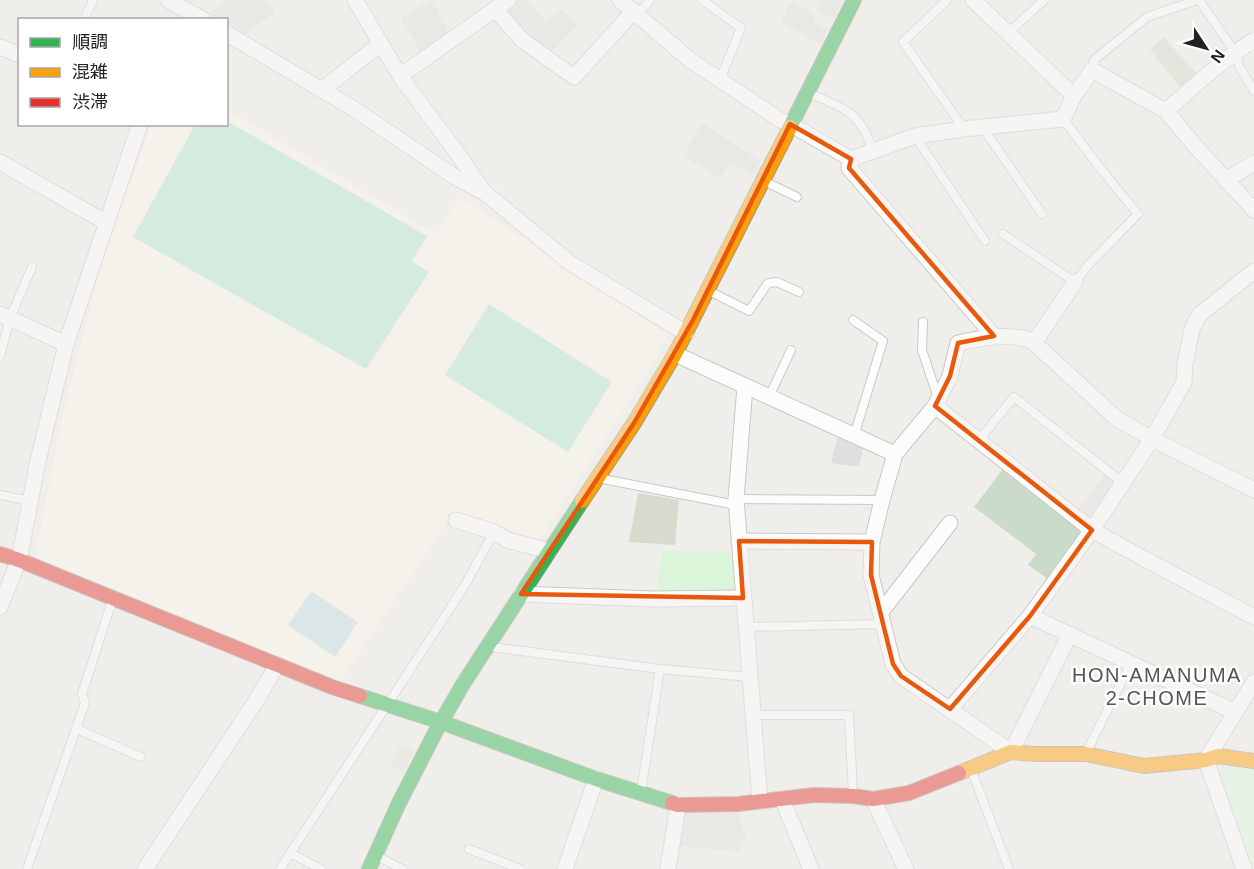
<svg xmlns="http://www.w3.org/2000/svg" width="1254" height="869" font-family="Helvetica,'Noto Sans JP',sans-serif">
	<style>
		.education { fill: #f8f7e8 }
		.construction { fill: #d9d9cd }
		.cemetery { fill: #cadbca }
		.park { fill: #daf5da }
		.pitch { fill: #b7e6d2 }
		.parking { fill: #e0dfde }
		.water { fill: #bfdbe3 }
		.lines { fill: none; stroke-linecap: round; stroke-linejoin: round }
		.lane-casing { stroke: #c9c8c7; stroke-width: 10 }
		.street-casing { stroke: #c9c8c7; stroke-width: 17 }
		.fast-casing { stroke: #999a82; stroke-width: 16 }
		.slow-casing { stroke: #999a82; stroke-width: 16 }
		.jam-casing { stroke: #999a82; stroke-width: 16 }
		.lane { stroke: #fdfcfc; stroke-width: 8 }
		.street { stroke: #fdfcfc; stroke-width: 15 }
		.fast { stroke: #30b455; stroke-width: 14 }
		.slow { stroke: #ff9f0a; stroke-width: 14 }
		.jam { stroke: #e5322d; stroke-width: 14 }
		.marked { fill: none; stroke: #e8590c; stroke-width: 4.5; stroke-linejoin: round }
		.labels { text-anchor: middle; stroke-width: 5; stroke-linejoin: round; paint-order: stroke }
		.neighbourhood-label { font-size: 20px; letter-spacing: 1.5px; fill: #555; stroke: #fff }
	</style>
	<rect width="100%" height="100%" fill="#f0eeeb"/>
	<path class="education" d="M227 110 436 234 460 197 667 334 644 378 539 540 455 511 340 681 35 559 63 413 105 252 151 125 226 124Z"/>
	<g class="construction">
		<path d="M1163 37 1198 74 1180 87 1150 50Z"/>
		<path d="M638 493 679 500 675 545 629 542Z"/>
	</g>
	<path class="cemetery" d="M1003 469 1084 533 1048 579 1028 565 1036 554 974 507Z"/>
	<g class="park">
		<path d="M661 550 735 553 739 594 657 596Z"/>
		<path d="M1223 762 1254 767V869L1219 768Z"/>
	</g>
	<g class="pitch">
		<path d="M227 121 427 236 412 261 429 272 366 369 133 237 195 125 226 124Z"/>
		<path d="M489 304 612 382 568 452 445 375Z"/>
	</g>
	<g class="parking">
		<path d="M227 0H267L275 12 243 36 227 25 226 20 218 19 209 14Z"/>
		<path d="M433 0 449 33 420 52 401 17Z"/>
		<path d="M517 0H528L544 20 562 10 578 25 553 51 526 33 504 9Z"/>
		<path d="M821 0H838L841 2 834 18 816 10Z"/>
		<path d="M791 2 816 15 813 22 828 29 821 44 781 23Z"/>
		<path d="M702 123 761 161 753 174 729 162 720 178 684 156Z"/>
		<path d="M838 435 864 445 859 467 831 463Z"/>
		<path d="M1104 475 1117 484 1092 520 1078 509Z"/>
		<path d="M401 745 415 752 403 772 390 766Z"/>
		<path d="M682 811 738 812 747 841 740 843 742 852 679 846Z"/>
	</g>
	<path class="water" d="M311 591 358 622 335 657 288 625Z"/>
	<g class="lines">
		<defs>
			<g id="lane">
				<path d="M702 0 741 28 720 80"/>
				<path d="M947 0 903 42 964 129"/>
				<path d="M1199 0 1235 52 1240 68 1254 91"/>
				<path d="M637 15 650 0"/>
				<path d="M84 20 93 0"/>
				<path d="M1008 33 1044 0"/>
				<path d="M1092 70 1094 60 1147 17 1197 0"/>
				<path d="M808 93C844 108 860 111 873 151"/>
				<path d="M983 128 1042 214"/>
				<path d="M915 136 985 241"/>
				<path d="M764 181 797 197"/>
				<path d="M1003 234 1075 282 1089 264 1138 214 1104 173 1063 119"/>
				<path d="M709 291 749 311 768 283 777 282 799 292"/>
				<path d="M853 320 883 341 854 436"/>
				<path d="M923 322 922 350 938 398"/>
				<path d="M0 356 10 318 32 267"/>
				<path d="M769 397 791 350"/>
				<path d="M979 440 1014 397 1123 483"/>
				<path d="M598 478 736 505"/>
				<path d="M0 495 30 501"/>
				<path d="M736 499 882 500"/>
				<path d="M746 627 883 624"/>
				<path d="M492 647 660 669 749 677"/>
				<path d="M753 715H849L853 794"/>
				<path d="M77 729 141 757"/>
				<path d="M1086 753 1131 663"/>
				<path d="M971 769 1009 869"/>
				<path d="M641 792 660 669"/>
				<path d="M469 849 520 869"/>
				<path d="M290 853 321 869"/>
				<path d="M377 856 402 869"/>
				<path d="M27 869 85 703 82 694 112 601"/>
				<path d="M280 869 449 610 465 585 494 532"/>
			</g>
			<g id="street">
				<path d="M168 0 204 20"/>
				<path d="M355 0 400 76 458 154 484 192 570 263 686 333"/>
				<path d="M620 0 690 60 780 120 790 124 851 159 849 168 994 336"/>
				<path d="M495 9 522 40 574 77 633 12"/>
				<path d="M226 33 354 109 455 177 481 191"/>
				<path d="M0 47 20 55"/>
				<path d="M400 76 508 0"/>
				<path d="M322 90 380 44"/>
				<path d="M1074 96 1092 70 1166 111 1196 147 1254 210"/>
				<path d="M1166 111C1194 86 1222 60 1254 40"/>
				<path d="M851 159 915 136 964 129 1063 119 1074 96 973 0"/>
				<path d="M0 162 107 223"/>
				<path d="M1226 180 1254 163"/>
				<path d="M0 314 66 344"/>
				<path d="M1034 343 1075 282"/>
				<path d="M675 354 895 454 882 500 872 542 871 575 893 664 901 676 1011 752 1070 634"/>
				<path d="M745 386 736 499 760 801"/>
				<path d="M935 406 1092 530 1139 556 1254 617"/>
				<path d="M895 454 935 406 950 376 958 343C982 338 1006 333 1031 340L1116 418 1152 439 1254 490"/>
				<path d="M456 520 494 532 507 540 549 551"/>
				<path d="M739 541 872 542"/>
				<path d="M521 594 652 599 743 598"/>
				<path d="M0 607 19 560 38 461 66 344 140 124"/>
				<path d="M881 612 950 523"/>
				<path d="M1030 616 1235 712"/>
				<path d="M950 709 1030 616 1092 530 1152 439 1184 382 1185 364 1192 329 1199 315 1254 271"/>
				<path d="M782 799 811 869"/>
				<path d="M873 799 906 869"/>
				<path d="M145 869 256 701 277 665"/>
				<path d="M565 869 596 779"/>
				<path d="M668 869 678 805"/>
				<path d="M1244 869 1206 760 1254 682"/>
			</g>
			<g id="fast">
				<path d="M790 127 854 0"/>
				<path d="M360 696 441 722 596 779 672 803"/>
				<path d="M369 869 399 803 436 731 463 684 582 501"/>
			</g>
			<g id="slow">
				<path d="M582 501 634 423 675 354 790 127"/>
				<path d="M959 773 1011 752 1035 754H1086L1144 766 1206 760 1218 756 1254 761"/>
			</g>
			<g id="jam">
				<path d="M0 554 19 560 332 687 360 696"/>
				<path d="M672 803 678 805 738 804 814 795 853 796 873 799 909 793 959 773"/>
			</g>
		</defs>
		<use href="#lane" class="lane-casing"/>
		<use href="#street" class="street-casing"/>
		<use href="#fast" class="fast-casing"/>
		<use href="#slow" class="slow-casing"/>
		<use href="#jam" class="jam-casing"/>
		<use href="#lane" class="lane"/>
		<use href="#street" class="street"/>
		<use href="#fast" class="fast"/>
		<use href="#slow" class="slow"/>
		<use href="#jam" class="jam"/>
	</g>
	<path d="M0 0H1254V869H0ZM790 124 851 159 849 168 994 336 958 343 950 376 935 406 1092 530 1030 616 950 709 901 676 893 664 871 575 872 542 739 541 743 598 521 594 634 423 693 320Z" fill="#f0eeeb" fill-opacity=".55" fill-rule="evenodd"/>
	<path class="marked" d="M790 124 851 159 849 168 994 336 958 343 950 376 935 406 1092 530 1030 616 950 709 901 676 893 664 871 575 872 542 739 541 743 598 521 594 634 423 693 320Z"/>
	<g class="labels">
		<g class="neighbourhood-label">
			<text x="1157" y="682">HON-AMANUMA<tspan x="1157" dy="23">2-CHOME</tspan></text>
		</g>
	</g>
	<rect x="18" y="18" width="210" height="108" fill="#ffffff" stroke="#a7a7a7" stroke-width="1.5"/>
	<rect x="30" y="38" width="30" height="9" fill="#30b455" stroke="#a7a7a7" stroke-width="1.5"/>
	<text x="72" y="48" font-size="18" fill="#222222">順調</text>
	<rect x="30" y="68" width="30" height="9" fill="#ff9f0a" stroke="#a7a7a7" stroke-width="1.5"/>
	<text x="72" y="78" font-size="18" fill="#222222">混雑</text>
	<rect x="30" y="98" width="30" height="9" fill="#e5322d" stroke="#a7a7a7" stroke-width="1.5"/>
	<text x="72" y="108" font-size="18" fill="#222222">渋滞</text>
	<g transform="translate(1206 48) rotate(126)" stroke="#ffffff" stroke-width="4.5" paint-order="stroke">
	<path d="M0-4.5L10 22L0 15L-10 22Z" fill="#222222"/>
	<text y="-9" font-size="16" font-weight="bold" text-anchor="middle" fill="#222222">N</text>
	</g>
</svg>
